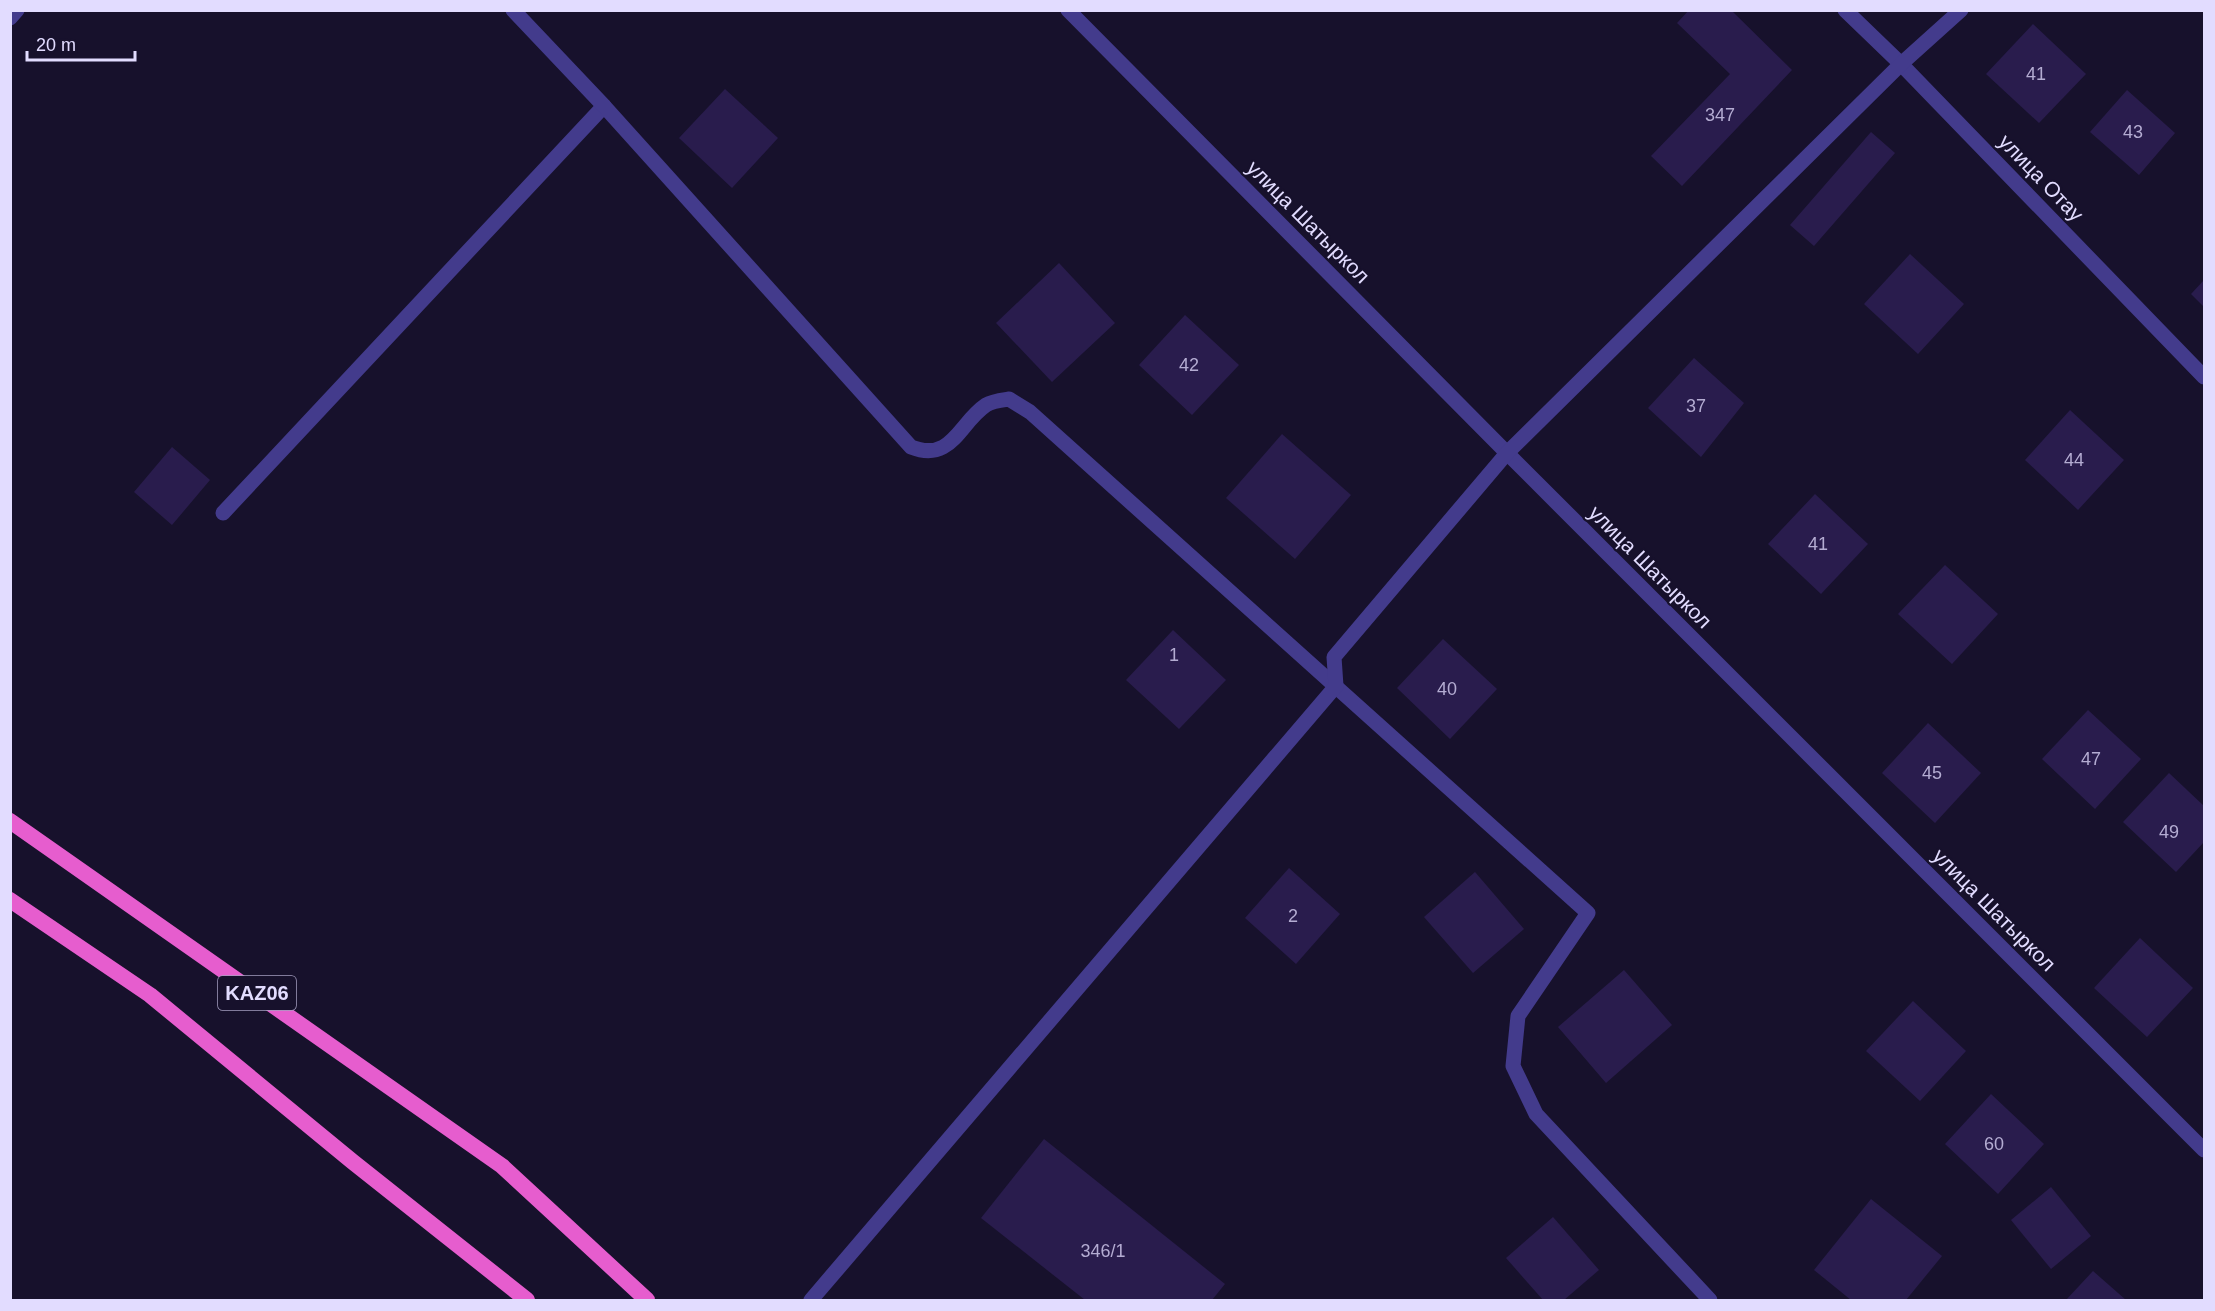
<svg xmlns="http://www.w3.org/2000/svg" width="2215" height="1311" font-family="Helvetica,sans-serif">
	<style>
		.building { fill: #291c4d }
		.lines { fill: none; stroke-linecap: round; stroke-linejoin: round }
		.service { stroke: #433b8c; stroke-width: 15 }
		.minor { stroke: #433b8c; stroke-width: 15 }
		.trunk { stroke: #e65dce; stroke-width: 16 }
		.labels { text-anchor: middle; stroke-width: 4.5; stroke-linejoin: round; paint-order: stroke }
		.number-label { font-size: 18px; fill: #b4acd2 }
		.shield { fill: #17112c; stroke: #a59fc0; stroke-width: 1.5 }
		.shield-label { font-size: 20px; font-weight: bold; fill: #e2dcff }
		.street-label { font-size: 21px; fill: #e2dcff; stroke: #17112c }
	</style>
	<rect width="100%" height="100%" fill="#17112c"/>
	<g class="building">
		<path d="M1689 10H1731L1792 70 1682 186 1651 156 1730 74 1677 23Z"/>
		<path d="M2033 24 2086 74 2039 123 1986 74Z"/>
		<path d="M725 89 778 138 732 188 679 138Z"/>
		<path d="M2127 90 2175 133 2139 175 2090 132Z"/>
		<path d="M1871 132 1895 153 1814 246 1790 225Z"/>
		<path d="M1910 254 1964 304 1918 354 1864 304Z"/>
		<path d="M1059 263 1115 323 1052 382 996 323Z"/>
		<path d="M2204 280V307L2191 294Z"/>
		<path d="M1185 315 1239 365 1192 415 1139 365Z"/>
		<path d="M1694 358 1744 403 1701 457 1648 408Z"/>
		<path d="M2070 410 2124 460 2078 510 2025 460Z"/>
		<path d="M1282 434 1351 495 1295 559 1226 498Z"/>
		<path d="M172 447 210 480 172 525 134 492Z"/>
		<path d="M1815 494 1868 544 1821 594 1768 544Z"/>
		<path d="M1945 565 1998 614 1952 664 1898 614Z"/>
		<path d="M1173 630 1226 680 1179 729 1126 680Z"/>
		<path d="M1443 639 1497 689 1450 739 1397 688Z"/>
		<path d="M2088 710 2141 759 2095 809 2042 759Z"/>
		<path d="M1928 723 1981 773 1935 823 1882 773Z"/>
		<path d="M2169 773 2204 806V842L2176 872 2123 822Z"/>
		<path d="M1289 868 1340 914 1296 964 1245 918Z"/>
		<path d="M1475 872 1524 929 1473 973 1424 917Z"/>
		<path d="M2140 938 2193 988 2147 1037 2094 988Z"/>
		<path d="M1624 970 1672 1025 1606 1083 1558 1027Z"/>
		<path d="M1913 1001 1966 1051 1920 1101 1866 1051Z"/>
		<path d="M1991 1094 2044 1144 1998 1194 1945 1144Z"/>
		<path d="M1044 1139 1225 1284 1212 1300H1085L981 1218Z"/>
		<path d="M2051 1187 2091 1236 2051 1269 2011 1220Z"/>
		<path d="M1871 1199 1942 1256 1906 1300H1851L1814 1270Z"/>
		<path d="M1553 1217 1599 1270 1564 1300H1543L1506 1258Z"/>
		<path d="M2093 1271 2126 1300H2066Z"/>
	</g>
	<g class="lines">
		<path class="service" d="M223 513 604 106"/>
		<g class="minor">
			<path d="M513 10 604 106 911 447C952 463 959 423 986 405 992 401 1002 400 1009 399L1030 412 1588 913 1518 1016 1513 1066 1536 1114 1710 1300"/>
			<path d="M1068 10 1507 453 2204 1150"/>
			<path d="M1845 10 1901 64 2204 377"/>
			<path d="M10 18 17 10"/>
			<path d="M811 1300 1336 686 1334 657 1507 453 1901 64 1961 10"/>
		</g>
		<g class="trunk">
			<path d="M10 821 502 1166 647 1300"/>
			<path d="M10 900 150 995 353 1162 527 1300"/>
		</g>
	</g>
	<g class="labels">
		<g class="number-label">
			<text x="2036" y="80">41</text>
			<text x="1720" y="121">347</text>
			<text x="2133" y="138">43</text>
			<text x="1189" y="371">42</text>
			<text x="1696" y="412">37</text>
			<text x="2074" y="466">44</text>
			<text x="1818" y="550">41</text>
			<text x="1174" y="661">1</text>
			<text x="1447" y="695">40</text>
			<text x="2091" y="765">47</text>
			<text x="1932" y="779">45</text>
			<text x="2169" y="838">49</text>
			<text x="1293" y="922">2</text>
			<text x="1994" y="1150">60</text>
			<text x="1103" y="1257">346/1</text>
		</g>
		<rect class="shield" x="218" y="976" width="78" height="34" rx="4.5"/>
		<g class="shield-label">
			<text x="257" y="1000">KАZ06</text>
		</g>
		<g class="street-label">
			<text transform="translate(2041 178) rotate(46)" y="7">улица Отау</text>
			<text transform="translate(1308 222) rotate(45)" y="7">улица Шатыркол</text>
			<text transform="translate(1650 567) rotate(45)" y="7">улица Шатыркол</text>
			<text transform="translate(1994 910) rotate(45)" y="7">улица Шатыркол</text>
		</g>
	</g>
	<rect width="2215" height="1311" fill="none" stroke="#e2dcff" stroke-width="24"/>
	<path d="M27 51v9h108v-9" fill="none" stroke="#e2dcff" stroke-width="3"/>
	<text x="36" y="51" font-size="18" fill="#e2dcff" stroke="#17112c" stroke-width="4.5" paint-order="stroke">20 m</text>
</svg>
